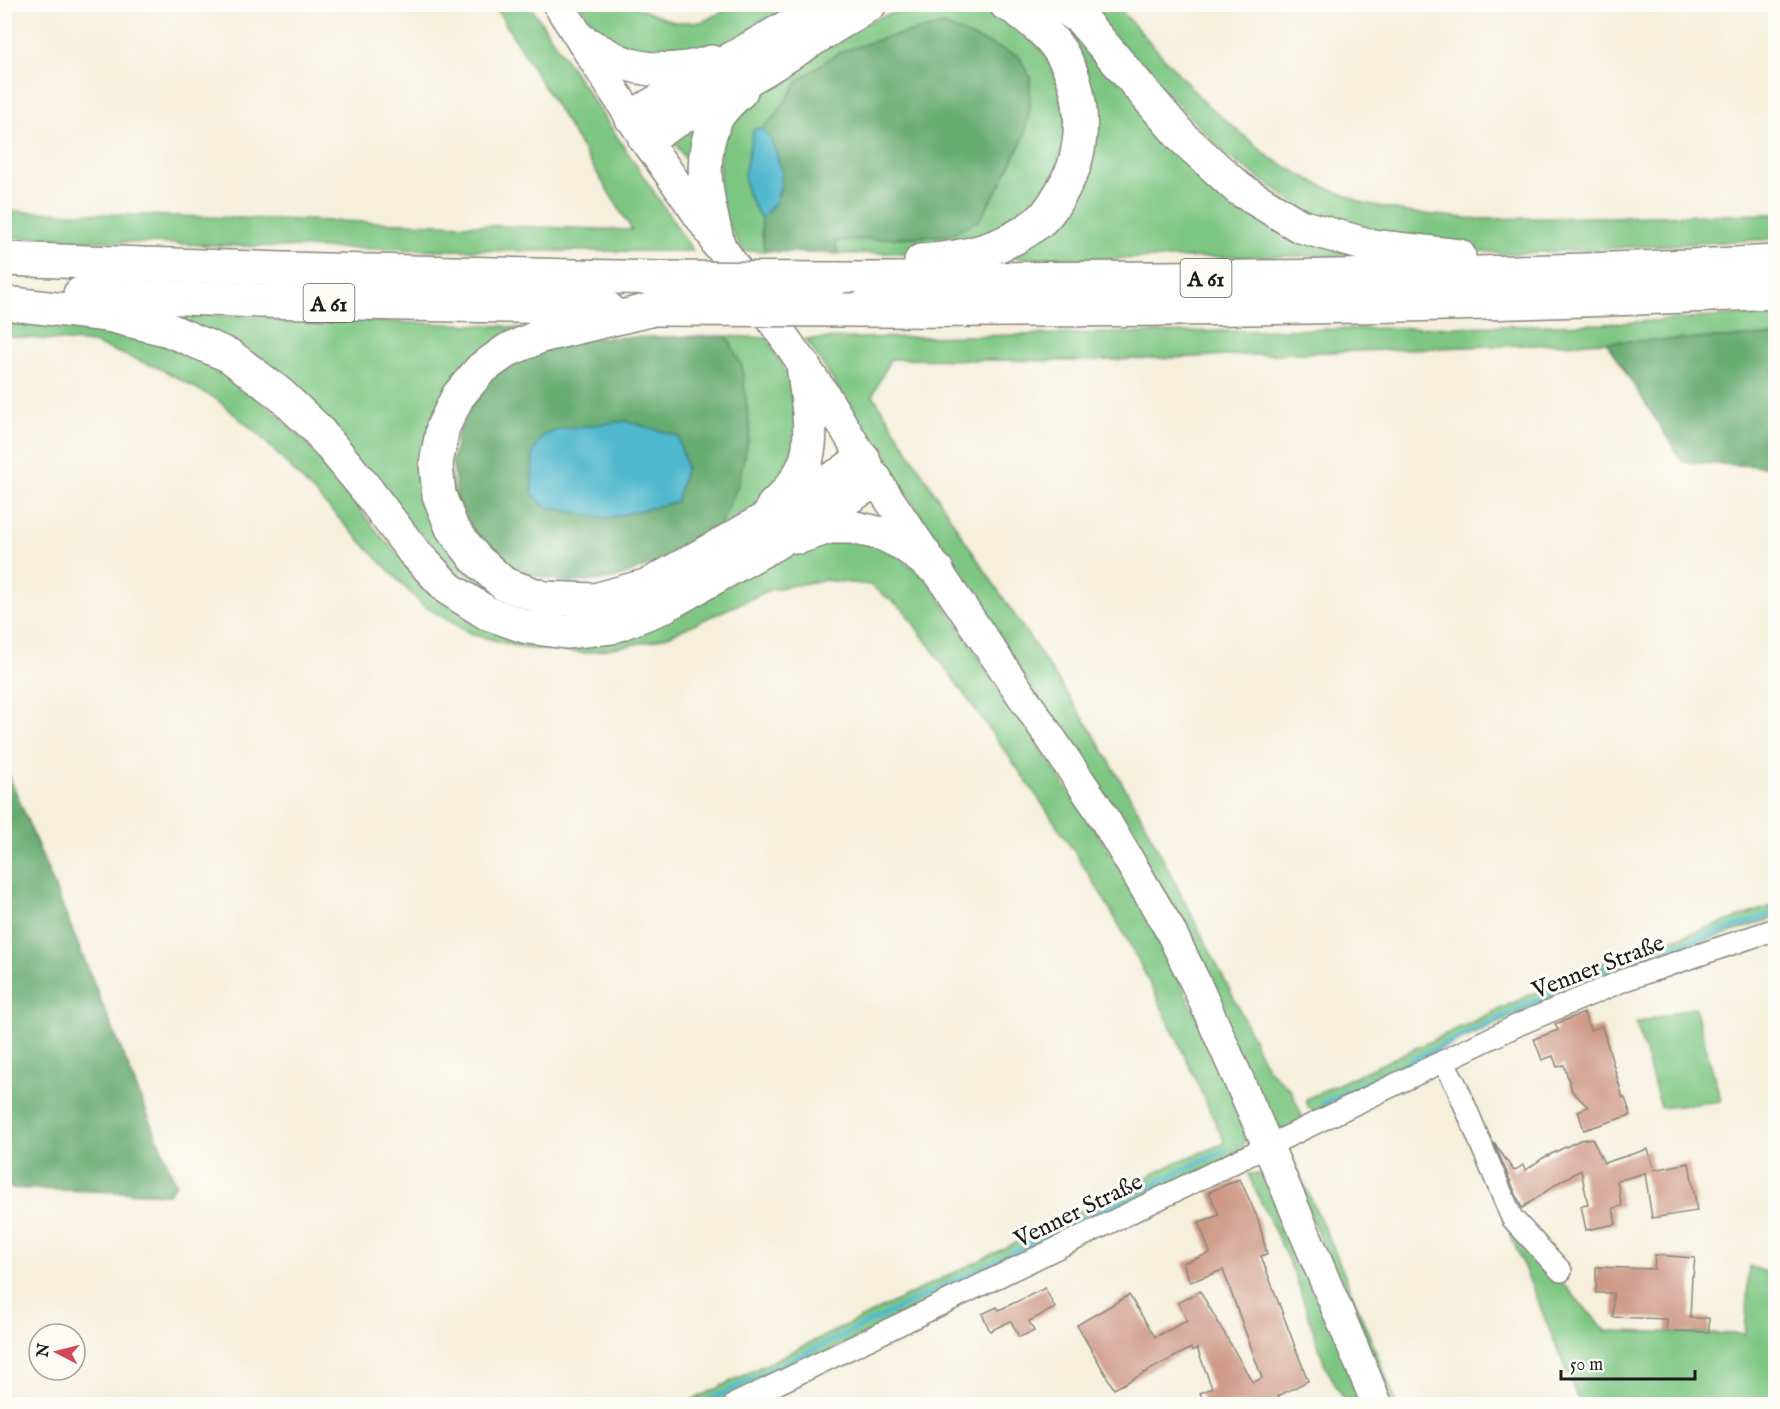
<svg xmlns="http://www.w3.org/2000/svg" width="1780" height="1409" font-family="'IM FELL English',serif">
	<style>
		.green { fill: #7dc682; stroke: #4c714f; stroke-width: 1.5 }
		.forest { fill: #66ab70; stroke: #416446; stroke-width: 1.5; fill-rule: evenodd }
		.water { fill: #4fb8cd; stroke: #366a74; stroke-width: 1.5 }
		.lines { fill: none; stroke-linecap: round; stroke-linejoin: round }
		.stream { stroke: #4fb8cd; stroke-width: 5 }
		.building { fill: #cd9784 }
		.street-casing { stroke: #88867c; stroke-width: 24 }
		.secondary-casing { stroke: #88867c; stroke-width: 33 }
		.highway-casing { stroke: #88867c; stroke-width: 36 }
		.street { stroke: #fff; stroke-width: 21 }
		.secondary { stroke: #fff; stroke-width: 30 }
		.highway { stroke: #fff; stroke-width: 33 }
		.highway-bridge-casing { stroke: #88867c; stroke-width: 36; stroke-linecap: butt }
		.highway-bridge { stroke: #fff; stroke-width: 33 }
		.labels { text-anchor: middle; stroke-width: 6; stroke-linejoin: round; paint-order: stroke }
		.shield { fill: #fdfcf7; stroke: #605f5e; stroke-width: 1.5 }
		.shield-label { font-size: 22px; font-weight: bold; fill: #1c1c1c }
		.street-label { font-size: 24px; fill: #1c1c1c; stroke: #fdfcf7 }
	</style>
	<rect width="100%" height="100%" fill="#fdfcf7"/>
	<filter id="ink" filterUnits="userSpaceOnUse"><feTurbulence type="fractalNoise" baseFrequency=".0167" numOctaves="2"/><feDisplacementMap in="SourceGraphic" scale="12" xChannelSelector="R" yChannelSelector="G"/><feConvolveMatrix kernelMatrix="1 2 1 2 8 2 1 2 1" color-interpolation-filters="sRGB"/></filter>
	<filter id="wash" filterUnits="userSpaceOnUse"><feTurbulence type="fractalNoise" baseFrequency=".008" numOctaves="4" result="noise"/><feDisplacementMap in="SourceGraphic" scale="24" xChannelSelector="R" yChannelSelector="G"/><feGaussianBlur stdDeviation="1.35" result="paint"/><feColorMatrix in="noise" values="0 0 0 0 0 0 0 0 0 0 0 0 0 0 0 0 0 1.4 0 .05"/><feComposite in="paint" operator="in"/></filter>
	<g filter="url(#wash)">
		<rect width="100%" height="100%" fill="#f5efdc"/>
		<g class="green">
			<path d="M529 4 693 251C463 252 234 248 5 237V211L632 230 494 5Z"/>
			<path d="M932 4H953L988 10 1018 25 1044 53 1059 80 1066 106V134L1059 164 1044 193 1026 213 997 234 945 252 838 254 835 241 950 235 979 220 1001 184 1024 137 1030 107 980 41 944 25 888 37 838 53 799 80 776 116 761 128 754 129 747 192 761 219 764 251H743L719 208 720 124 741 98 837 38 880 17 918 6Z"/>
			<path d="M1021 4 1050 5 1170 129 1372 255 1088 259 992 258 1025 240 1088 127Z"/>
			<path d="M580 5H630L674 22H702L736 5H799L744 37 696 58 626 55 593 25Z"/>
			<path d="M1079 5H1116L1206 104 1272 159 1316 183 1364 203 1405 212 1476 219 1775 214V239L1507 254 1388 240 1304 209 1227 156 1097 19Z"/>
			<path d="M700 114 695 161 689 165 670 135Z"/>
			<path d="M151 313 503 326 521 329 435 422 476 567 583 604 565 622 467 590 340 448Z"/>
			<path d="M1776 313 1775 336 1082 361 890 359 873 395 962 536 1093 733 1139 812 1239 1008 1261 1057 1268 1069 1291 1090 1304 1121 1284 1130 1279 1128 1253 1088 1122 827 806 339 1603 324Z"/>
			<path d="M4 316 42 319 138 337 179 351 209 365 255 394 304 440 381 536 430 588 519 637 798 544 870 536 925 576 1139 896 1246 1119V1141L1235 1155 721 1404H684L1005 1248 1179 1161 1225 1143C1186 1060 1149 973 1101 894 1041 796 970 704 903 609L870 585 825 580 772 589 670 635 652 641 585 653 523 648 471 634 422 605 258 434 216 399 161 369 93 343 5 336Z"/>
			<path d="M727 336 767 338 793 385 801 448 764 505 716 533 738 485 742 367Z"/>
			<path d="M1775 905V918L1674 951 1534 1007 1424 1057 1314 1112 1308 1107 1306 1099 1588 968Z"/>
			<path d="M1695 1007 1721 1101 1661 1108 1636 1023Z"/>
			<path d="M1288 1149 1334 1249 1397 1404H1388L1290 1166Z"/>
			<path d="M1248 1174H1268L1369 1404H1345L1338 1389 1325 1366 1295 1275Z"/>
			<path d="M1504 1219 1606 1331 1745 1334 1749 1266 1763 1271 1775 1272V1404H1580Z"/>
		</g>
		<g class="forest">
			<path d="M944 25 1019 56 1030 77V107L1024 137 1001 184 979 220 950 235 835 241 838 254 764 251 761 219 766 213 773 147 771 139 761 128 776 116 799 80 838 53 888 37Z"/>
			<path d="M727 336 742 367 750 432 738 485 716 533 666 559 614 579 568 583 523 573 495 555 475 534 459 503 452 462 459 429 482 385 510 362 571 338ZM626 421 678 436 686 467Z"/>
			<path d="M1775 336V467L1683 462 1606 342Z"/>
			<path d="M4 763 176 1184 169 1194 5 1188Z"/>
		</g>
		<g class="water">
			<path d="M761 128 771 139 782 171 780 189 775 203 761 219 747 192 744 174 754 129Z"/>
			<path d="M626 421 678 436 686 467 676 502 608 518 546 507 532 493 533 454 542 436 560 429Z"/>
		</g>
		<g class="lines">
			<g class="stream">
				<path d="M1323 1103 1594 973 1776 913"/>
				<path d="M701 1404 1225 1150"/>
			</g>
		</g>
		<g id="blocks">
			<g class="building">
				<path d="M1584 1013 1590 1030 1602 1026 1623 1098H1625L1631 1115 1584 1130 1578 1111 1588 1107 1572 1091 1564 1065 1557 1067 1553 1056 1542 1060 1534 1039 1558 1030 1555 1024Z"/>
				<path d="M1592 1138 1604 1163 1648 1149 1654 1170 1689 1163 1697 1211 1652 1218 1645 1173 1617 1181 1622 1206 1613 1208 1616 1224 1586 1230 1581 1206 1588 1205 1581 1170 1561 1181 1522 1208 1494 1143 1514 1171 1523 1165 1526 1170 1543 1158 1580 1140Z"/>
				<path d="M1240 1179 1258 1219 1267 1254 1261 1256 1308 1381 1278 1396 1284 1404H1205L1200 1393 1212 1388 1197 1348 1192 1351 1191 1348 1114 1389 1077 1325 1129 1295 1155 1337 1187 1321 1178 1303 1200 1291 1253 1383 1262 1378 1223 1270 1190 1282 1183 1263 1210 1253 1199 1222 1219 1215 1209 1192Z"/>
				<path d="M1655 1255 1695 1258 1693 1276H1692L1690 1318H1709V1332L1666 1331 1667 1319 1613 1317V1293H1596V1267L1654 1269Z"/>
				<path d="M1045 1288 1055 1308 1029 1321 1034 1331 1019 1337 1011 1321 990 1331 982 1314 997 1307 999 1310Z"/>
			</g>
		</g>
	</g>
	<g filter="url(#ink)">
		<use href="#blocks" fill-opacity="0" stroke="#88867c" stroke-width="1.5"/>
		<g class="lines">
			<defs>
				<g id="street">
					<path d="M1443 1061 1457 1087 1512 1218 1561 1271"/>
					<path d="M735 1404 1520 1024 1627 979 1776 929"/>
				</g>
				<path id="secondary" d="M558 4 645 139 824 394 876 480 1098 808 1170 930 1198 988 1268 1146 1377 1404"/>
				<g id="highway">
					<path d="M1060 4 1081 19 1182 137 1239 189 1300 226 1371 246 1459 256"/>
					<path d="M584 42C599 50 615 61 631 65 656 72 686 71 711 62"/>
					<path d="M631 117 827 4"/>
					<path d="M645 139 767 68 870 4"/>
					<path d="M718 244C708 204 697 163 714 123 719 111 732 99 741 91"/>
					<path d="M4 259 284 269 659 278"/>
					<path d="M921 261C963 258 1003 250 1037 223 1049 215 1057 199 1064 187 1067 180 1072 173 1074 166 1089 116 1078 58 1036 25 1026 16 1018 9 1006 4"/>
					<path d="M835 279C1148 279 1462 278 1776 262"/>
					<path d="M80 294 260 301 607 308"/>
					<path d="M4 303 108 315 169 330 230 356 280 394 316 428 363 485 413 551 449 589 487 613 527 627 566 632 611 627 660 608 774 544 876 480"/>
					<path d="M654 309 541 336 508 350 481 369 458 396 443 427 436 464 439 495 452 528 475 558 504 584 544 598 595 600 649 585 740 534 842 473 863 458"/>
					<path d="M856 310C1162 311 1469 307 1776 292"/>
					<path d="M773 506C787 494 802 475 807 457 814 429 806 392 803 364"/>
					<path d="M799 537 829 527H851L883 534 903 544 937 570"/>
				</g>
			</defs>
			<use href="#street" class="street-casing"/>
			<use href="#secondary" class="secondary-casing"/>
			<use href="#highway" class="highway-casing"/>
			<use href="#street" class="street"/>
			<use href="#secondary" class="secondary"/>
			<use href="#highway" class="highway"/>
			<defs>
				<g id="highway-bridge">
					<path d="M659 278 835 279"/>
					<path d="M654 309 856 310"/>
				</g>
			</defs>
			<use href="#highway-bridge" class="highway-bridge-casing"/>
			<use href="#highway-bridge" class="highway-bridge"/>
		</g>
	</g>
	<g class="labels">
		<g class="shield">
			<rect x="1180.5" y="259" width="51" height="38" rx="4.5"/>
			<rect x="303.5" y="284" width="51" height="38" rx="4.5"/>
		</g>
		<g class="shield-label">
			<text x="1206" y="286">A 61</text>
			<text x="329" y="311">A 61</text>
		</g>
		<g class="street-label">
			<text transform="translate(1598 966) rotate(-21)" y="8">Venner Straße</text>
			<text transform="translate(1078 1210) rotate(-26)" y="8">Venner Straße</text>
		</g>
	</g>
	<rect width="1780" height="1409" fill="none" stroke="#fdfcf7" stroke-width="24"/>
	<g transform="translate(57 1352) rotate(277)"><circle r="28" fill="#fdfcf7" stroke="#a3a29f" stroke-width="1.5"/>
	<path d="M0-4.5L10 22L0 15L-10 22Z" fill="#d1495b"/>
	<text y="-9" font-size="16" font-weight="bold" text-anchor="middle" fill="#1c1c1c">N</text>
	</g>
	<path d="M1561 1370v9h134v-9" fill="none" stroke="#1c1c1c" stroke-width="3"/>
	<text x="1570" y="1370" font-size="18" fill="#1c1c1c" stroke="#fdfcf7" stroke-width="4.5" paint-order="stroke">50 m</text>
</svg>
